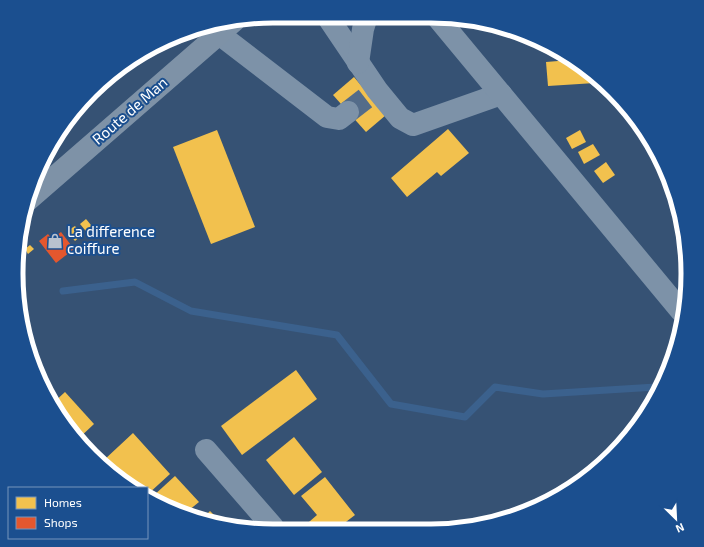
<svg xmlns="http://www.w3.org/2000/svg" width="704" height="547" font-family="'Exo 2',sans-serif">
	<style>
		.homes { fill: #f2c14e }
		.shops { fill: #e4572e }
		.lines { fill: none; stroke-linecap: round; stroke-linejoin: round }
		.stream { stroke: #3b618d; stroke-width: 7 }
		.minor-tunnel { stroke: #546c89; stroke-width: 22; stroke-dasharray: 22 11; stroke-linecap: butt }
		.minor { stroke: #7d92a8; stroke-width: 22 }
		.highway { stroke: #7e92a7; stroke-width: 22 }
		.labels { text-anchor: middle; stroke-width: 4; stroke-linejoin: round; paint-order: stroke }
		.street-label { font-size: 15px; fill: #fff; stroke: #1b4f8f }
		.poi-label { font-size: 15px; fill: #fff; stroke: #1b4f8f; text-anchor: start }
		.rim { fill: none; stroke: #fff; stroke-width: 5 }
	</style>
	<rect width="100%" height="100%" fill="#365274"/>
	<g class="homes">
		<path d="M140 54 143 58 119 74 118 71Z"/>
		<path d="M570 60 587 69 595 78V83L548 86 546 62Z"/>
		<path d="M354 77 386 115 366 132 333 95Z"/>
		<path d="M448 129 469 153 441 176 437 172 407 197 391 178Z"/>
		<path d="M217 130 255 227 211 244 173 147Z"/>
		<path d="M580 130 586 142 572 149 566 138Z"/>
		<path d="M593 144 600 155 584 164 578 152Z"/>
		<path d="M606 162 615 175 603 183 594 171Z"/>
		<path d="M86 219 96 231 90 236 80 224Z"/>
		<path d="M75 226 82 235 75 241 67 231Z"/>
		<path d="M30 245 34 249 28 254 25 249Z"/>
		<path d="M296 370 317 399 242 455 221 426Z"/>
		<path d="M65 392 94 424 77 440 52 404Z"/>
		<path d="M133 433 170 474 147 495V488L130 487 124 482 104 460Z"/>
		<path d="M294 437 322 472 294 495 266 460Z"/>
		<path d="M175 476 199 502 188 511 152 497Z"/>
		<path d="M325 477 355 515 338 528H302L317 515 301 496Z"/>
		<path d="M210 511 225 526 203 518Z"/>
		<path d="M426 522 432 530H417Z"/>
	</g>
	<path class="shops" d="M61 232 74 249 56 263 39 241 48 234 52 239Z"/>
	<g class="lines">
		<path class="stream" d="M63 291 135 282 191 311 337 335 391 404 465 417 495 387 543 394 656 387"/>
		<path class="minor-tunnel" d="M348 112 370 95"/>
		<g class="minor">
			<path d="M327 16 377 90 400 118 413 125 501 94"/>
			<path d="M437 17 681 311"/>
			<path d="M219 34 327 117 339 119 348 112"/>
			<path d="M358 63 363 29 367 16"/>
			<path d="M206 450 273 527"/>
		</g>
		<path class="highway" d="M27 201 234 21"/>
	</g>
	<defs>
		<symbol id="shop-bare" viewBox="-9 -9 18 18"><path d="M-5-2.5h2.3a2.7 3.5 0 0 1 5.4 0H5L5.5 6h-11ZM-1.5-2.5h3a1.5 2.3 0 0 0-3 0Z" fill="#b9c2ce" stroke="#1b4f8f" stroke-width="2.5" paint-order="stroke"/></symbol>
	</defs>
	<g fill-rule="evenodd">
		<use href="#shop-bare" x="44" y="230" width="22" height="22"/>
	</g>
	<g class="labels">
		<g class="street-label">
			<text transform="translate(130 111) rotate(-41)" y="5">Route de Man</text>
		</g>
		<g class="poi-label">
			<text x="67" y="237">La difference<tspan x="67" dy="17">coiffure</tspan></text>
		</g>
	</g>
	<path d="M0 0H704V547H0ZM273 23H431A250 250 0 0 1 681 273V274A250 250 0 0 1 431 524H273A250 250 0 0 1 23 274V273A250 250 0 0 1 273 23Z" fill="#1b4f8f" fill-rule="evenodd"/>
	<path class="rim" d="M273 23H431A250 250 0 0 1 681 273V274A250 250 0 0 1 431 524H273A250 250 0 0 1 23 274V273A250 250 0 0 1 273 23Z"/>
	<rect x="8" y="487" width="140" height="52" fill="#1b4f8f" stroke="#7695bc"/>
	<rect x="16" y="497" width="20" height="12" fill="#f2c14e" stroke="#7695bc"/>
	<text x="44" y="507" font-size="12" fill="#ffffff">Homes</text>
	<rect x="16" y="517" width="20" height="12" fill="#e4572e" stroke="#7695bc"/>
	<text x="44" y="527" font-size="12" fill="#ffffff">Shops</text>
	<g transform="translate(676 519) rotate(156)" stroke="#1b4f8f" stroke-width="3" paint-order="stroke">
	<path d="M0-3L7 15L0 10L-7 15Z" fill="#ffffff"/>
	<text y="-6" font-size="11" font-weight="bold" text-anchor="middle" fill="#ffffff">N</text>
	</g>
</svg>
